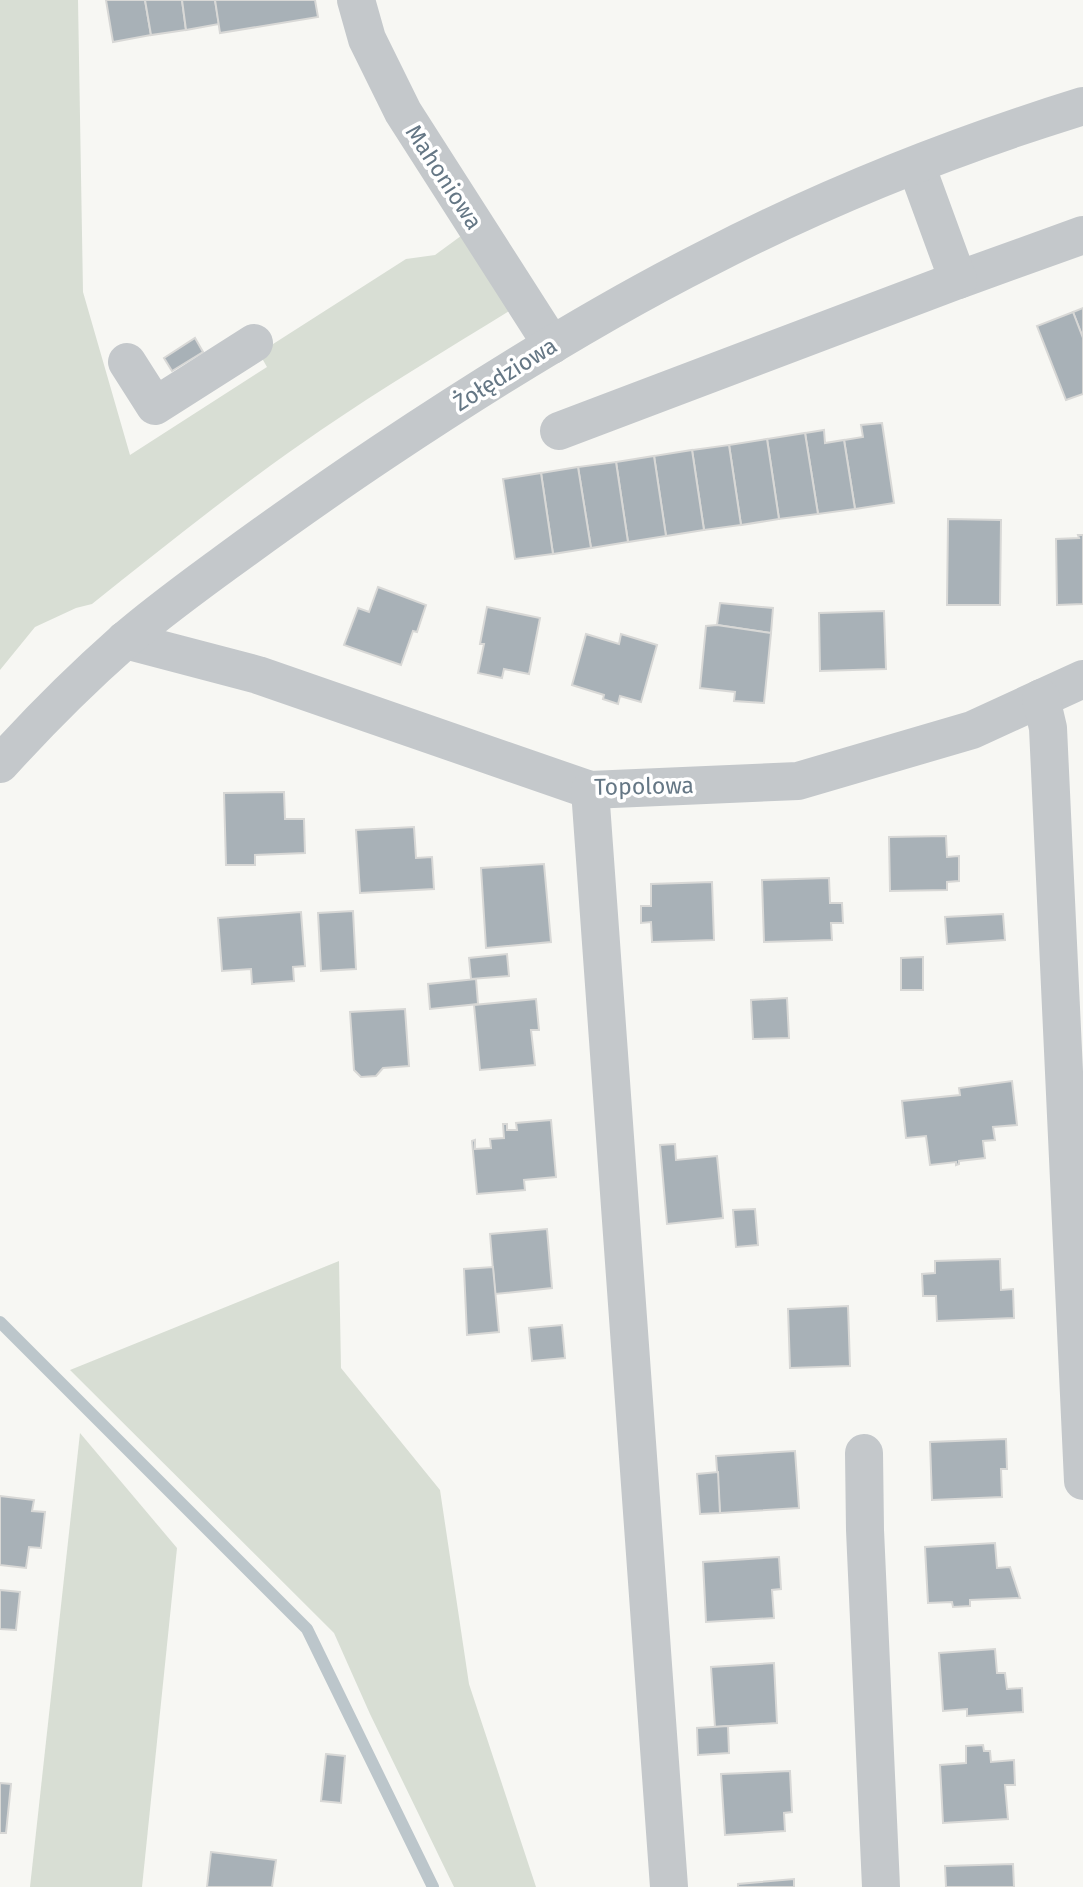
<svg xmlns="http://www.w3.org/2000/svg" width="1083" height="1887" font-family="'Fira Sans',sans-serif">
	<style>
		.green { fill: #d8ded4 }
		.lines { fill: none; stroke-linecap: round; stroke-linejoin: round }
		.stream { stroke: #bcc6cb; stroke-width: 12 }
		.building { fill: #a8b1b7; stroke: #d8d8d6; stroke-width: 2 }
		.minor { stroke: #c4c8cb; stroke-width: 38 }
		.labels { text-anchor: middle; stroke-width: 7; stroke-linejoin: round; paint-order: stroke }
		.street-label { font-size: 23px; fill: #657785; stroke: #fff }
	</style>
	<rect width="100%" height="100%" fill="#f7f7f3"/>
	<g class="green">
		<path d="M0 0H78L83 292 130 455 267 367 259 353 406 259 435 255 465 233 514 308C449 348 384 387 321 430 242 484 167 544 92 604L76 608 35 627 0 670Z"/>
		<path d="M339 1261 341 1368 440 1490 469 1684 536 1887H454L370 1714 334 1633 70 1370Z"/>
		<path d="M80 1433 177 1548 142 1887H30Z"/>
	</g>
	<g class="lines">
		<path class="stream" d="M0 1322 307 1629 433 1887"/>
	</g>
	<g class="building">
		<path d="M106 0H145L151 35 113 42Z"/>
		<path d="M145 0H182L186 30 151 35Z"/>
		<path d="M182 0H215L219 24 186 30Z"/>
		<path d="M215 0H315L318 17 220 33Z"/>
		<path d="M1083 308V338L1073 312Z"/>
		<path d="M1073 312 1083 338V394L1066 400 1037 326Z"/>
		<path d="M195 338 203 352 172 371 164 358Z"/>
		<path d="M882 423 894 503 855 509 844 440 863 437 861 425Z"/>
		<path d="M824 430 825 443 844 440 855 509 818 514 805 433Z"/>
		<path d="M805 433 818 514 779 519 767 439Z"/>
		<path d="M767 439 779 519 741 525 729 445Z"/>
		<path d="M729 445 741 525 704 530 692 450Z"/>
		<path d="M692 450 704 530 666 536 654 456Z"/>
		<path d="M654 456 666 536 628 542 616 462Z"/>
		<path d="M616 462 628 542 591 548 578 467Z"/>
		<path d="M578 467 591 548 553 554 541 473Z"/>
		<path d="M541 473 553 554 515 559 503 479Z"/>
		<path d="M948 519 1001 520 1000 605H947Z"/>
		<path d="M1078 535H1083V604L1057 605 1056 539 1079 538Z"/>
		<path d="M378 587 426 605 417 632 413 631 401 665 344 645 358 608 369 612Z"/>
		<path d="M720 603 773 608 771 633 717 625Z"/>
		<path d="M487 607 540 618 529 674 504 669 502 678 478 673 484 644H480Z"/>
		<path d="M884 611 886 669 820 671 819 613Z"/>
		<path d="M717 625 771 633 764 703 734 701 735 692 700 688 706 626Z"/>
		<path d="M586 634 619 644 621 634 657 645 641 702 620 696 618 704 603 699 604 695 572 685Z"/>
		<path d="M284 792 285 819H304L305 853 255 855V865H226L224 793Z"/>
		<path d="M414 827 416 858 432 857 434 889 360 893 356 830Z"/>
		<path d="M946 836 947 857 959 856V881L947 882V890L890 891 889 837Z"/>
		<path d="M544 864 551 942 486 948 481 868Z"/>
		<path d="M829 878 830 903H842L843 923H831L832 940 764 942 762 880Z"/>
		<path d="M712 882 714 940 652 942 651 922 641 923V906H651V884Z"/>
		<path d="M353 911 356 969 321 971 318 913Z"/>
		<path d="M301 912 305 966 293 967 294 981 252 984 251 969 222 971 218 918Z"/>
		<path d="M1003 914 1005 940 947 944 945 917Z"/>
		<path d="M507 954 509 976 471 979 469 958Z"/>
		<path d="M923 957V990H901V958Z"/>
		<path d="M476 979 478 1004 430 1009 428 984Z"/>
		<path d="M787 998 789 1038 753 1039 751 1000Z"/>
		<path d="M536 999 539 1030H531L535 1065 480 1070 474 1005Z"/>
		<path d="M405 1009 409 1066 383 1068 376 1076 361 1077 354 1070 350 1012Z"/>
		<path d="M1012 1081 1017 1125 993 1127 995 1140 983 1141 985 1158 959 1161V1164L956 1165V1162L930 1165 926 1136 906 1138 902 1101 960 1095 959 1088Z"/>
		<path d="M551 1120 556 1177 524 1180 525 1190 477 1194 472 1141 475 1140V1149L491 1148 490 1139 504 1138 503 1124H507V1130H517L516 1123Z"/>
		<path d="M675 1144 676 1160 717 1156 723 1218 667 1224 660 1145Z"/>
		<path d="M755 1209 758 1245 736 1247 733 1210Z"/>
		<path d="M547 1229 552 1288 495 1294 490 1234Z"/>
		<path d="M1000 1259 1001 1290 1013 1289 1014 1318 937 1321 936 1296H923L922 1274 935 1273V1261Z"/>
		<path d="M493 1267 499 1332 467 1335 464 1269Z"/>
		<path d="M848 1306 850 1366 790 1368 788 1309Z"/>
		<path d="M562 1325 565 1358 532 1361 529 1328Z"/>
		<path d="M1006 1439 1007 1469H1001L1002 1497 932 1500 930 1442Z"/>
		<path d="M795 1451 799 1508 720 1513 716 1456Z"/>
		<path d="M718 1472 720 1513 700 1514 697 1474Z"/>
		<path d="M0 1496 34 1500 32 1511 45 1512 41 1548 29 1547 26 1568 0 1565Z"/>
		<path d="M995 1543 997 1568 1010 1567 1020 1598 970 1600V1606L953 1607 952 1602 928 1603 925 1547Z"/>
		<path d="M779 1557 781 1589 772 1590 774 1618 706 1622 703 1562Z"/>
		<path d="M0 1590 20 1592 16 1630 0 1629Z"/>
		<path d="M995 1649 997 1673H1005L1007 1689 1022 1688 1023 1712 967 1716V1709L943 1711 939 1653Z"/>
		<path d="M774 1663 777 1723 715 1727 711 1667Z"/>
		<path d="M728 1726 729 1753 698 1755 697 1728Z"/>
		<path d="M983 1745 984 1751H990L991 1762 1014 1760 1015 1785H1005L1008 1819 943 1823 940 1765 966 1763V1746Z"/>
		<path d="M326 1754 345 1756 341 1803 321 1801Z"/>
		<path d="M790 1771 792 1812 784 1813 785 1831 725 1835 721 1774Z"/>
		<path d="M0 1783 11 1784 6 1833H0Z"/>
		<path d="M211 1852 276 1860 272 1887H207Z"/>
		<path d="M1013 1864 1014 1887H946L945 1866Z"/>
		<path d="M794 1879V1887H738V1884Z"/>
	</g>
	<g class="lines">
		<g class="minor">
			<path d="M356 0 367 39 403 112 552 345"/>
			<path d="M958 280 1083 235"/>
			<path d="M127 362 155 406 254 343"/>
			<path d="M559 431 958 280 916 165"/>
			<path d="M125 640 258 675 590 790 798 781 972 730 1083 679"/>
			<path d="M1041 698 1048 728 1083 1481"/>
			<path d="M0 764C39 721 80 680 123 642 155 614 191 588 225 563 277 525 329 488 383 452 488 382 595 315 708 258 828 196 954 146 1083 106"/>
			<path d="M590 790 669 1887"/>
			<path d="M864 1453 865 1530 881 1887"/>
		</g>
	</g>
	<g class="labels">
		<g class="street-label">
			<text transform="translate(444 177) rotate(57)" y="8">Mahoniowa</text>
			<text transform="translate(505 374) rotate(-32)" y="8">Żołędziowa</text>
			<text transform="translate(644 786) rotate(-1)" y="8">Topolowa</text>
		</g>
	</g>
</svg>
